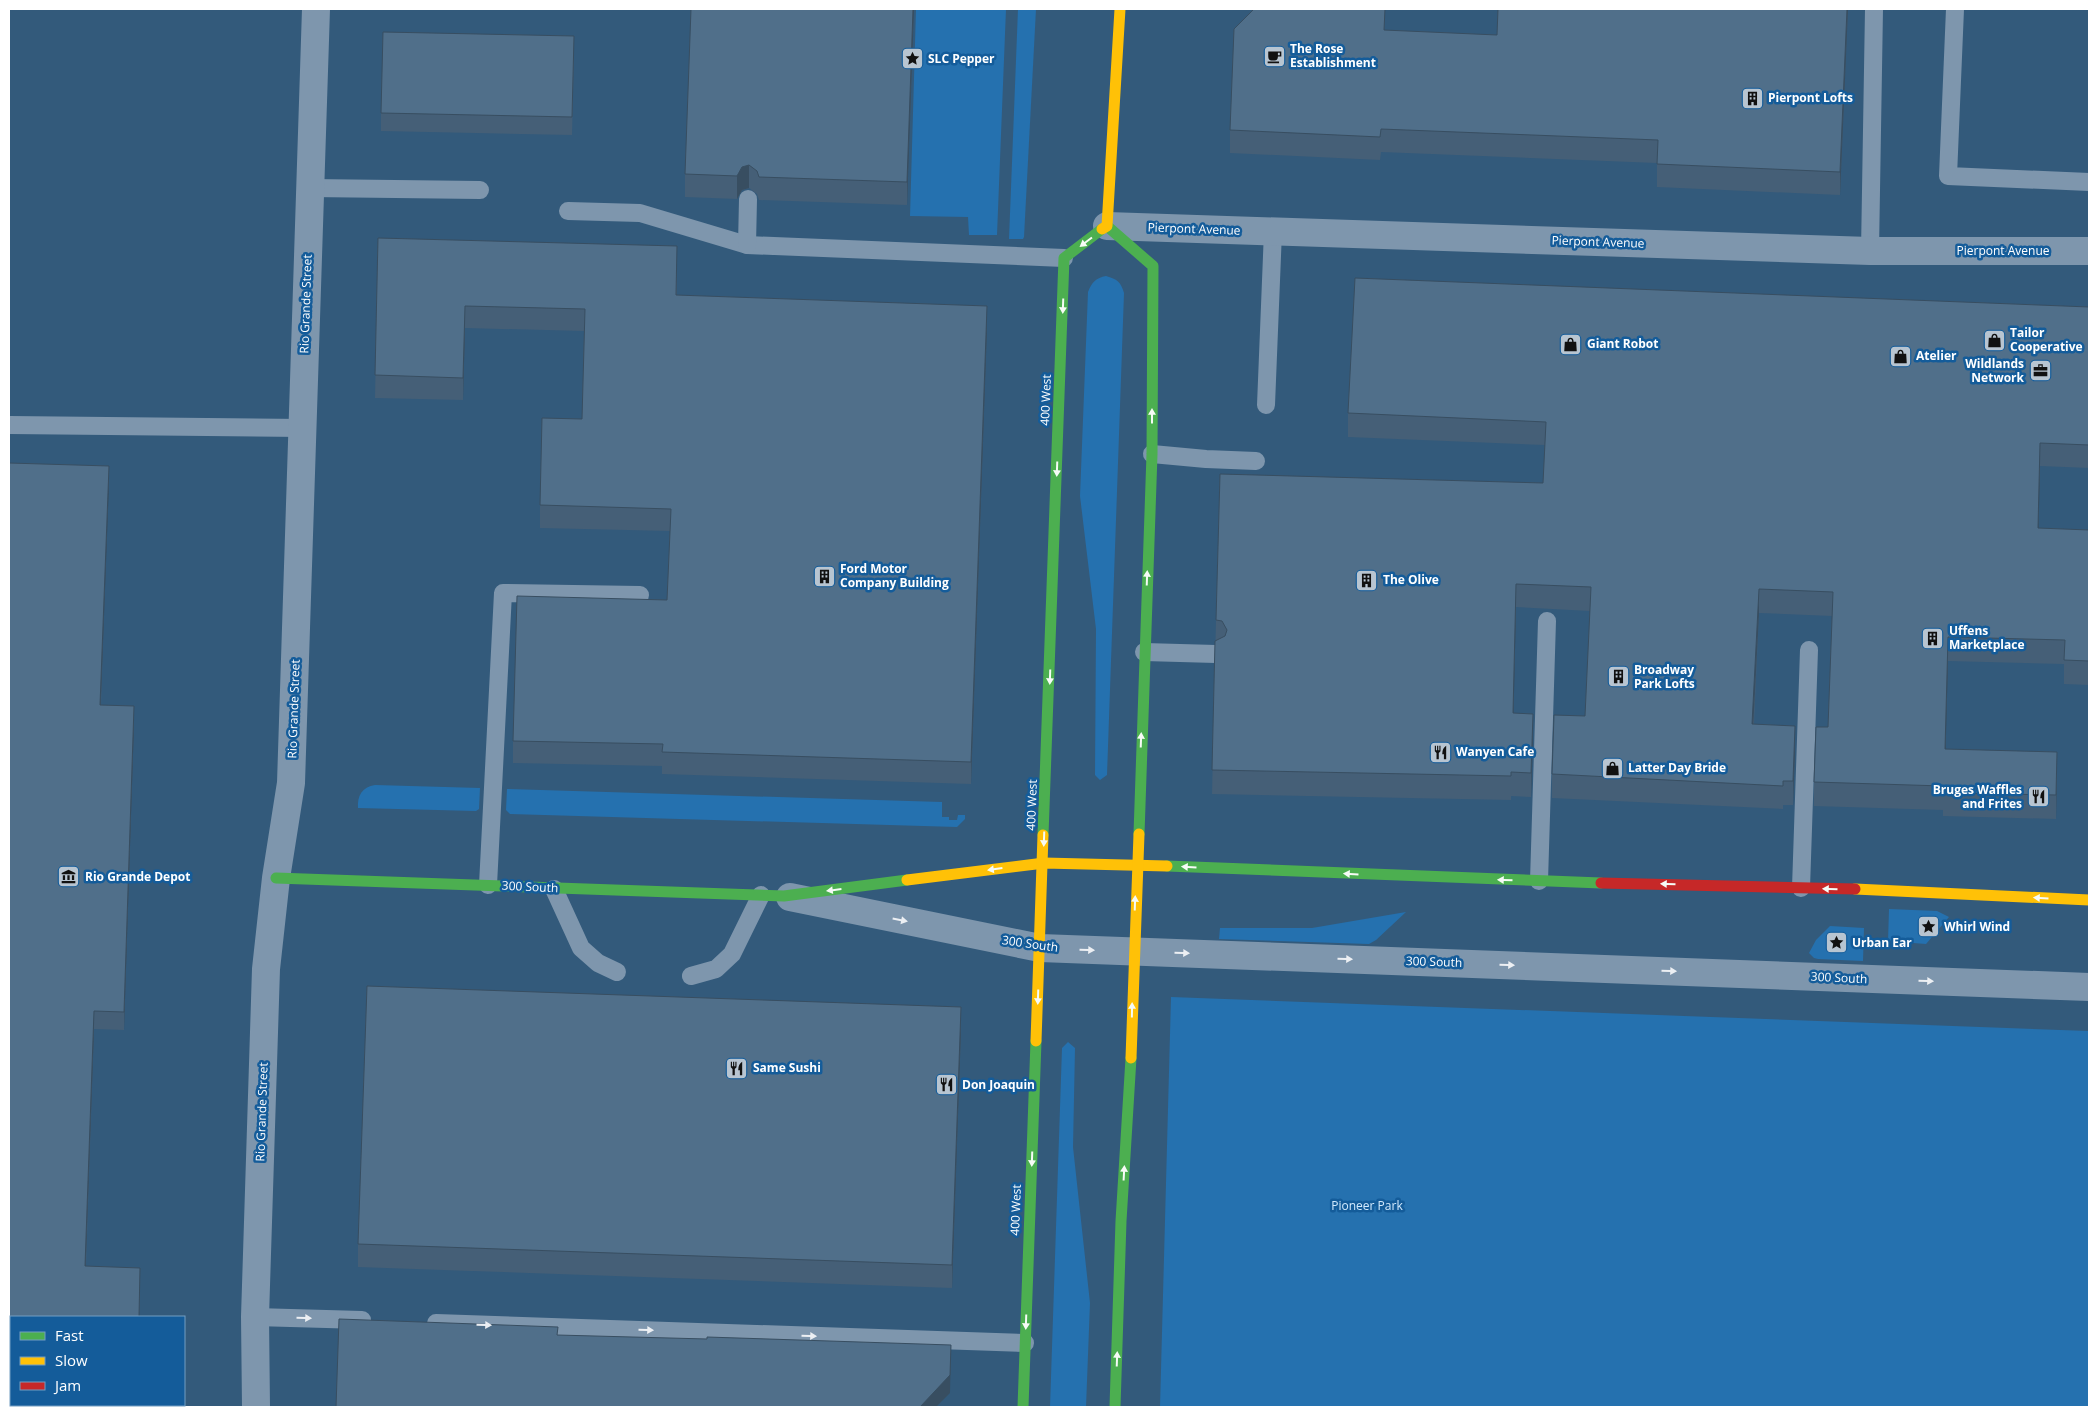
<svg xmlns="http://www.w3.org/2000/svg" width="2098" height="1416" font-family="'Open Sans',sans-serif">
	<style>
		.green { fill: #2571af }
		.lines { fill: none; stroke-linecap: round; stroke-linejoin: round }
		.lane { stroke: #7e96ad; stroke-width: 18 }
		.street { stroke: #7e96ad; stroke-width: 28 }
		.fast { stroke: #4caf50; stroke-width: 11 }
		.slow { stroke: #ffc107; stroke-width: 11 }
		.jam { stroke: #c62828; stroke-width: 11 }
		.wall { fill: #455f77 }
		.shaded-wall { fill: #384e61 }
		.building { fill: #506f8a; stroke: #384e61 }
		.oneway { fill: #f6fbf6 }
		.oneway2 { fill: #eceff3 }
		.labels { text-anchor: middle; stroke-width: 5; stroke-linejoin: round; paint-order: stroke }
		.poi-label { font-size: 12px; font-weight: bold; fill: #fff; stroke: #145c9a; text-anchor: start }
		.street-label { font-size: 12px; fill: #fff; stroke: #145c9a }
		.park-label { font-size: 12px; fill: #d1e9fd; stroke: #145c9a }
	</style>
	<rect width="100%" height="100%" fill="#335a7b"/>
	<g class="green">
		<path d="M916 9H1006L997 235H969L968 217 910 216Z"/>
		<path d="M1018 9H1036L1024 237 1023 239H1009Z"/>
		<path d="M1106 276C1117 279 1121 282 1124 293L1107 775 1100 780 1095 775 1096 629 1080 496 1088 292C1092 282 1096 278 1106 276Z"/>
		<path d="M375 785 480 788 479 809 476 811 358 808C357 796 362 787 375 785Z"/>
		<path d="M507 789 942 802V817H949V820H957L958 815H965V819L957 827 510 814 506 810Z"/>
		<path d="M1889 909 1937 911 1949 917 1926 944 1888 941Z"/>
		<path d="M1406 912 1376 940 1369 944 1219 939 1220 928H1312Z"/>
		<path d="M1830 926 1864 928 1863 961 1818 959 1814 958 1809 953 1816 940Z"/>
		<path d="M1171 997 2089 1031V1407H1160Z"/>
		<path d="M1068 1042 1075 1048 1073 1147 1090 1303 1086 1407H1050L1062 1048Z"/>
	</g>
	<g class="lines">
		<g class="lane">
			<path d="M1955 9 1948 176 2089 182"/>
			<path d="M310 188 480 190"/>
			<path d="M568 211 640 213 747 245 1064 258"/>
			<path d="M747 245 748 199"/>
			<path d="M1870 251 1874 9"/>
			<path d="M1266 405 1273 231"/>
			<path d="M9 425 303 428"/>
			<path d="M1152 454 1206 459 1256 461"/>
			<path d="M1144 652 1216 654"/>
			<path d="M1539 881 1547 621"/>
			<path d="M488 885 503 593 640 595"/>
			<path d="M1801 888 1809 650"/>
			<path d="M554 889 581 948 598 963 617 972"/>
			<path d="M691 976 716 969 732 954 761 895"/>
			<path d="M255 1317 362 1320"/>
			<path d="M436 1323 1025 1343"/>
		</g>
		<g class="street">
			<path d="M1107 226 1870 251H2089"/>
			<path d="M790 897 1040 948 2089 987"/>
			<path d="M256 1407 255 1317 266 969 276 878 291 783 316 9"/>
		</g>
		<g class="fast">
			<path d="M1107 226 1153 266 1152 454 1139 834"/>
			<path d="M1043 835 1064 258 1102 229"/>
			<path d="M1167 866 1601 883"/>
			<path d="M276 878 784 896 907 880"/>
			<path d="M1023 1407 1036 1041"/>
			<path d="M1115 1407 1121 1221 1131 1058"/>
		</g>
		<g class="slow">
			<path d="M1102 229 1107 226 1120 9"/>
			<path d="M907 880 1044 863 1167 866"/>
			<path d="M1855 889 2089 900"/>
			<path d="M1036 1041 1043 835"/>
			<path d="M1131 1058 1139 834"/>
		</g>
		<path class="jam" d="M1601 883 1855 889"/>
	</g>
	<g class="wall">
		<path d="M914 9 907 205 759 200 757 194 749 188 742 190 737 199 685 197V174Z"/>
		<path d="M1848 9 1840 195 1657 187V163L1381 152 1380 160 1230 153V130L1385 30 1497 35Z"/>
		<path d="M574 54 572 135 381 131V113Z"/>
		<path d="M378 238 677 268V295L987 328 971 784 662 774V766L513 763V741L667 600 670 531 540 528V505L582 419 584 331 465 328 463 400 375 398Z"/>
		<path d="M2089 307V468L2040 466 2038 528 2089 530V685L2064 684V664L1948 661 1945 749 2057 776 2056 819 1943 816V810L1814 806V782L1828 727 1832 616 1759 613 1754 724 1795 750 1793 805H1783V809L1552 798V774L1585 716 1590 611 1516 607 1513 713 1533 738 1531 797 1511 796V800L1212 794 1216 620 1543 483 1545 445 1348 437V413Z"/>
		<path d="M9 463 109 466 101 705 134 706V724L124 1030 94 1029 86 1266 140 1268 139 1317H11V1405H128V1407H9Z"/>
		<path d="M961 1030 952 1288 358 1267V1244Z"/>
	</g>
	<g class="shaded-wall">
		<path d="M913 9H914L907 205V182Z"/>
		<path d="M1847 9H1848L1840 195V172Z"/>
		<path d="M749 165V188L742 190 737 199V176L742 167Z"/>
		<path d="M465 306V328L463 400V378Z"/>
		<path d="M987 306V328L971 784V762Z"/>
		<path d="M2040 443V466L2038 552V528Z"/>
		<path d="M109 466V484L100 723V705Z"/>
		<path d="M1516 584V607L1513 737V713Z"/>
		<path d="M1759 589V613L1752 748V724Z"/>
		<path d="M1948 637V661L1945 773V749Z"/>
		<path d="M134 706V724L124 1030V1012Z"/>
		<path d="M1533 714V738L1531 797V773Z"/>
		<path d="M1795 726V750L1793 805V781Z"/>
		<path d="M2057 752V776L2056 819V795Z"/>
		<path d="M961 1007V1030L952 1288V1265Z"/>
		<path d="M94 1011V1029L85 1284V1266Z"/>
		<path d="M951 1345 950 1393 936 1407H920Z"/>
	</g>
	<g class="building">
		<path d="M691 9H913L907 182 759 177 757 171 749 165 742 167 737 176 685 174Z"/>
		<path d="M1254 9H1385L1384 30 1497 35 1498 9H1847L1840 172 1657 164 1658 140 1381 129 1380 137 1230 130 1234 29Z"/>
		<path d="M383 32 574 36 572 117 381 113Z"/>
		<path d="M378 238 677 246 676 295 987 306 971 762 662 752 663 744 513 741 517 596 667 600 671 509 540 505 542 418 582 419 585 309 465 306 463 378 375 375Z"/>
		<path d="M1355 278 2089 307V445L2040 443 2038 528 2089 530V661L2064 660 2065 640 1948 637 1945 749 2057 752 2056 795 1943 793V786L1814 782 1816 727H1828L1833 592 1759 589 1752 724 1795 726 1793 781H1783V786L1552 774 1554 715 1585 716 1591 587 1516 584 1513 713 1533 714 1531 773 1511 772V776L1212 770 1215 641 1225 636 1227 630 1222 621 1216 620 1220 474 1543 483 1546 422 1348 413Z"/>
		<path d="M9 463 109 466 100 705 134 706 124 1012 94 1011 85 1266 140 1268 139 1317H11V1405H127V1407H9Z"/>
		<path d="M367 986 961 1007 952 1265 358 1244Z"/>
		<path d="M339 1319 558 1327 557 1335 707 1339V1337L951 1345 950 1375 920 1407H336Z"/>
	</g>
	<defs><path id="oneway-solid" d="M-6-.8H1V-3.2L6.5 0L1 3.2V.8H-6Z" transform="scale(1.25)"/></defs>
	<g class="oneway">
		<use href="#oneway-solid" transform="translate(1086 242) rotate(143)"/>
		<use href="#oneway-solid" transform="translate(1063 306) rotate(92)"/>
		<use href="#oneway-solid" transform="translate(1152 416) rotate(-90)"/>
		<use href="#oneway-solid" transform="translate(1057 469) rotate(92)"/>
		<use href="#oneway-solid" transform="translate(1147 578) rotate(-88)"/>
		<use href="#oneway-solid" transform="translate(1050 677) rotate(92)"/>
		<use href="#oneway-solid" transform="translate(1141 740) rotate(-88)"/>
		<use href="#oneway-solid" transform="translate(1044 839) rotate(92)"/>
		<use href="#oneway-solid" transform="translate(1189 867) rotate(-177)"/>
		<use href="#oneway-solid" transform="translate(995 869) rotate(172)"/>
		<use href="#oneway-solid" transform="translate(1351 874) rotate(-177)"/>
		<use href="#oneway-solid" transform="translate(1505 880) rotate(-178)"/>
		<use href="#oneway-solid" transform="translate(1668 884) rotate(-178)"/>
		<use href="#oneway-solid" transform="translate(1830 889) rotate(-178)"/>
		<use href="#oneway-solid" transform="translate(834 890) rotate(173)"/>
		<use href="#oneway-solid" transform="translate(2041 898) rotate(-177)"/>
		<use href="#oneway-solid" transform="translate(1135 903) rotate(-88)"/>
		<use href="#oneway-solid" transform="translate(1038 997) rotate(92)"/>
		<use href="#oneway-solid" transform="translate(1132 1010) rotate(-89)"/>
		<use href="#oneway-solid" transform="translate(1032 1159) rotate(92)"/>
		<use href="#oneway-solid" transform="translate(1124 1173) rotate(-87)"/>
		<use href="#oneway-solid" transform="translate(1026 1322) rotate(92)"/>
		<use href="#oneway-solid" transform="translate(1117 1359) rotate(-88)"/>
	</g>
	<g class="oneway2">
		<use href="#oneway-solid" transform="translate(900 920) rotate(11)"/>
		<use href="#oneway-solid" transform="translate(1087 950) rotate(2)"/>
		<use href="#oneway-solid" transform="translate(1182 953) rotate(2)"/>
		<use href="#oneway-solid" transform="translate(1345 959) rotate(2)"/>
		<use href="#oneway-solid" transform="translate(1507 965) rotate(2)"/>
		<use href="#oneway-solid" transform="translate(1669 971) rotate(2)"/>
		<use href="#oneway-solid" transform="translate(1926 981) rotate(2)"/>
		<use href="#oneway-solid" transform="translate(304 1318) rotate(2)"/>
		<use href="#oneway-solid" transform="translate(484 1325) rotate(2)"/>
		<use href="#oneway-solid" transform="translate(646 1330) rotate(2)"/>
		<use href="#oneway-solid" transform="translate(809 1336) rotate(2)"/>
	</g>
	<defs>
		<symbol id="cafe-square" viewBox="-11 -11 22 22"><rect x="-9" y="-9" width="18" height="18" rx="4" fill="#b8c5d1" stroke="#145c9a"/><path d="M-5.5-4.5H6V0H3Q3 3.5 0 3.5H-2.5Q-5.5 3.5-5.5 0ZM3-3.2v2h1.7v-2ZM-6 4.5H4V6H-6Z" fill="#111"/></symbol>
		<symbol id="sight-square" viewBox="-11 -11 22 22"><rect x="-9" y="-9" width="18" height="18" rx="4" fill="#b8c5d1" stroke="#145c9a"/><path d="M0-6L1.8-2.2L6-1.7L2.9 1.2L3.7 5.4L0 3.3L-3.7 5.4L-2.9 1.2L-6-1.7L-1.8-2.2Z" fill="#111"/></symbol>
		<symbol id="building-square" viewBox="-11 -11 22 22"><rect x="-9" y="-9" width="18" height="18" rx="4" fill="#b8c5d1" stroke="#145c9a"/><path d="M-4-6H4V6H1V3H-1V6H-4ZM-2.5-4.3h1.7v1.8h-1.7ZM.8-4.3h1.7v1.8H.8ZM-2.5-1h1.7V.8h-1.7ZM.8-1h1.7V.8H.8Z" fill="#111"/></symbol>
		<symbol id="shop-square" viewBox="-11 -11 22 22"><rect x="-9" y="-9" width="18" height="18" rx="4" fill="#b8c5d1" stroke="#145c9a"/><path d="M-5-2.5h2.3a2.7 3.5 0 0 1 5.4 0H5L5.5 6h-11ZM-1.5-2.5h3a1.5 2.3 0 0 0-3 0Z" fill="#111"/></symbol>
		<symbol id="office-square" viewBox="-11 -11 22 22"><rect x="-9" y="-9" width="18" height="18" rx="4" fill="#b8c5d1" stroke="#145c9a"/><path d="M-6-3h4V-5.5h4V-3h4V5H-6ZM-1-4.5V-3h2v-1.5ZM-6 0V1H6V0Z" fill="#111"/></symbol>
		<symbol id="restaurant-square" viewBox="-11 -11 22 22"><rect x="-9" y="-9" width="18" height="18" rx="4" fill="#b8c5d1" stroke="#145c9a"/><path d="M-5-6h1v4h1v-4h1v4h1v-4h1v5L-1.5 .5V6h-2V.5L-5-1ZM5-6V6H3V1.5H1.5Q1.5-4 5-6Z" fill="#111"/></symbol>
		<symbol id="museum-square" viewBox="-11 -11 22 22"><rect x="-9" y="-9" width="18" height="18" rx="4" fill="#b8c5d1" stroke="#145c9a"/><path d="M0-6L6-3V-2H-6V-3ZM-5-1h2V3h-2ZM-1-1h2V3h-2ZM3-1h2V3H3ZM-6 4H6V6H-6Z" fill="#111"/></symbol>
	</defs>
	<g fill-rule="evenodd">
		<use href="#cafe-square" x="1262" y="44" width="25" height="25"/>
		<use href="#sight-square" x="900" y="46" width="25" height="25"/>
		<use href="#building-square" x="1740" y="86" width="25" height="25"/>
		<use href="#shop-square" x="1982" y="328" width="25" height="25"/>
		<use href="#shop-square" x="1558" y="332" width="25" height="25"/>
		<use href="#shop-square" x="1888" y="344" width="25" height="25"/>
		<use href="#office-square" x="2028" y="358" width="25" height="25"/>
		<use href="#building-square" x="812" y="564" width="25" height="25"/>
		<use href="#building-square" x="1354" y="568" width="25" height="25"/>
		<use href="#building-square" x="1920" y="626" width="25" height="25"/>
		<use href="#building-square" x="1606" y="664" width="25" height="25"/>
		<use href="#restaurant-square" x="1428" y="740" width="25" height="25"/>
		<use href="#shop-square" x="1600" y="756" width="25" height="25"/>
		<use href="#restaurant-square" x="2026" y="784" width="25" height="25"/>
		<use href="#museum-square" x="56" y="864" width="25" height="25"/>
		<use href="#sight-square" x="1916" y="914" width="25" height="25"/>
		<use href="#sight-square" x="1824" y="930" width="25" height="25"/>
		<use href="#restaurant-square" x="724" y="1056" width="25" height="25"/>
		<use href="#restaurant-square" x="934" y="1072" width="25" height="25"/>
	</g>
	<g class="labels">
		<g class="poi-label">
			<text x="1290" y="53">The Rose<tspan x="1290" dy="14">Establishment</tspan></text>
			<text x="928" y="63">SLC Pepper</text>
			<text x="1768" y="102">Pierpont Lofts</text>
			<text x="2010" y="337">Tailor<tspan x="2010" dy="14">Cooperative</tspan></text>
			<text x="1587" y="348">Giant Robot</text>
			<text x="1916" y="360">Atelier</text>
			<text x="2024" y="368" text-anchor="end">Wildlands<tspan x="2024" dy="14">Network</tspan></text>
			<text x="840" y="573">Ford Motor<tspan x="840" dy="14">Company Building</tspan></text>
			<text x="1383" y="584">The Olive</text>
			<text x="1949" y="635">Uffens<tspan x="1949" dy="14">Marketplace</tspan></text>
			<text x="1634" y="674">Broadway<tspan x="1634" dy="14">Park Lofts</tspan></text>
			<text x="1456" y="756">Wanyen Cafe</text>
			<text x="1628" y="772">Latter Day Bride</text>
			<text x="2022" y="794" text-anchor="end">Bruges Waffles<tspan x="2022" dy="14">and Frites</tspan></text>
			<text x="85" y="881">Rio Grande Depot</text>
			<text x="1944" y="931">Whirl Wind</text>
			<text x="1852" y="947">Urban Ear</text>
			<text x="753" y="1072">Same Sushi</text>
			<text x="962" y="1089">Don Joaquin</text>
		</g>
		<g class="street-label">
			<text transform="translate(1194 229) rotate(2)" y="4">Pierpont Avenue</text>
			<text transform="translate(1598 242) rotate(2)" y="4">Pierpont Avenue</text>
			<text x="2003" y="255">Pierpont Avenue</text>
			<text transform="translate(306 304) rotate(-88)" y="4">Rio Grande Street</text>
			<text transform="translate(1046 400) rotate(-88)" y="4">400 West</text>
			<text transform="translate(294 709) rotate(-88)" y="4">Rio Grande Street</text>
			<text transform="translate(1032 805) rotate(-88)" y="4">400 West</text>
			<text transform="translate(530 887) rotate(3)" y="4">300 South</text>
			<text transform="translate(1030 944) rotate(8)" y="4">300 South</text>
			<text transform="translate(1434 962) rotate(2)" y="4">300 South</text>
			<text transform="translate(1839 978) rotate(3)" y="4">300 South</text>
			<text transform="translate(262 1112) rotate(-88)" y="4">Rio Grande Street</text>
			<text transform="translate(1016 1210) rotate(-88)" y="4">400 West</text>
		</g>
		<g class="park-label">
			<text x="1367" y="1210">Pioneer Park</text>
		</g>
	</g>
	<rect width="2098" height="1416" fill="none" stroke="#ffffff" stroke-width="20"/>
	<rect x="10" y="1316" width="175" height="90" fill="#145c9a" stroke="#729dc2"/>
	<rect x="20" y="1332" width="25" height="8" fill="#4caf50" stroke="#729dc2"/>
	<text x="55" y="1341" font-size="15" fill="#ffffff">Fast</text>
	<rect x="20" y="1357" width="25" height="8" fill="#ffc107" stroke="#729dc2"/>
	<text x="55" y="1366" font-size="15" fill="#ffffff">Slow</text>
	<rect x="20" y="1382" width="25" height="8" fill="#c62828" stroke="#729dc2"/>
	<text x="55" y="1391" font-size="15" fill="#ffffff">Jam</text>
</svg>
